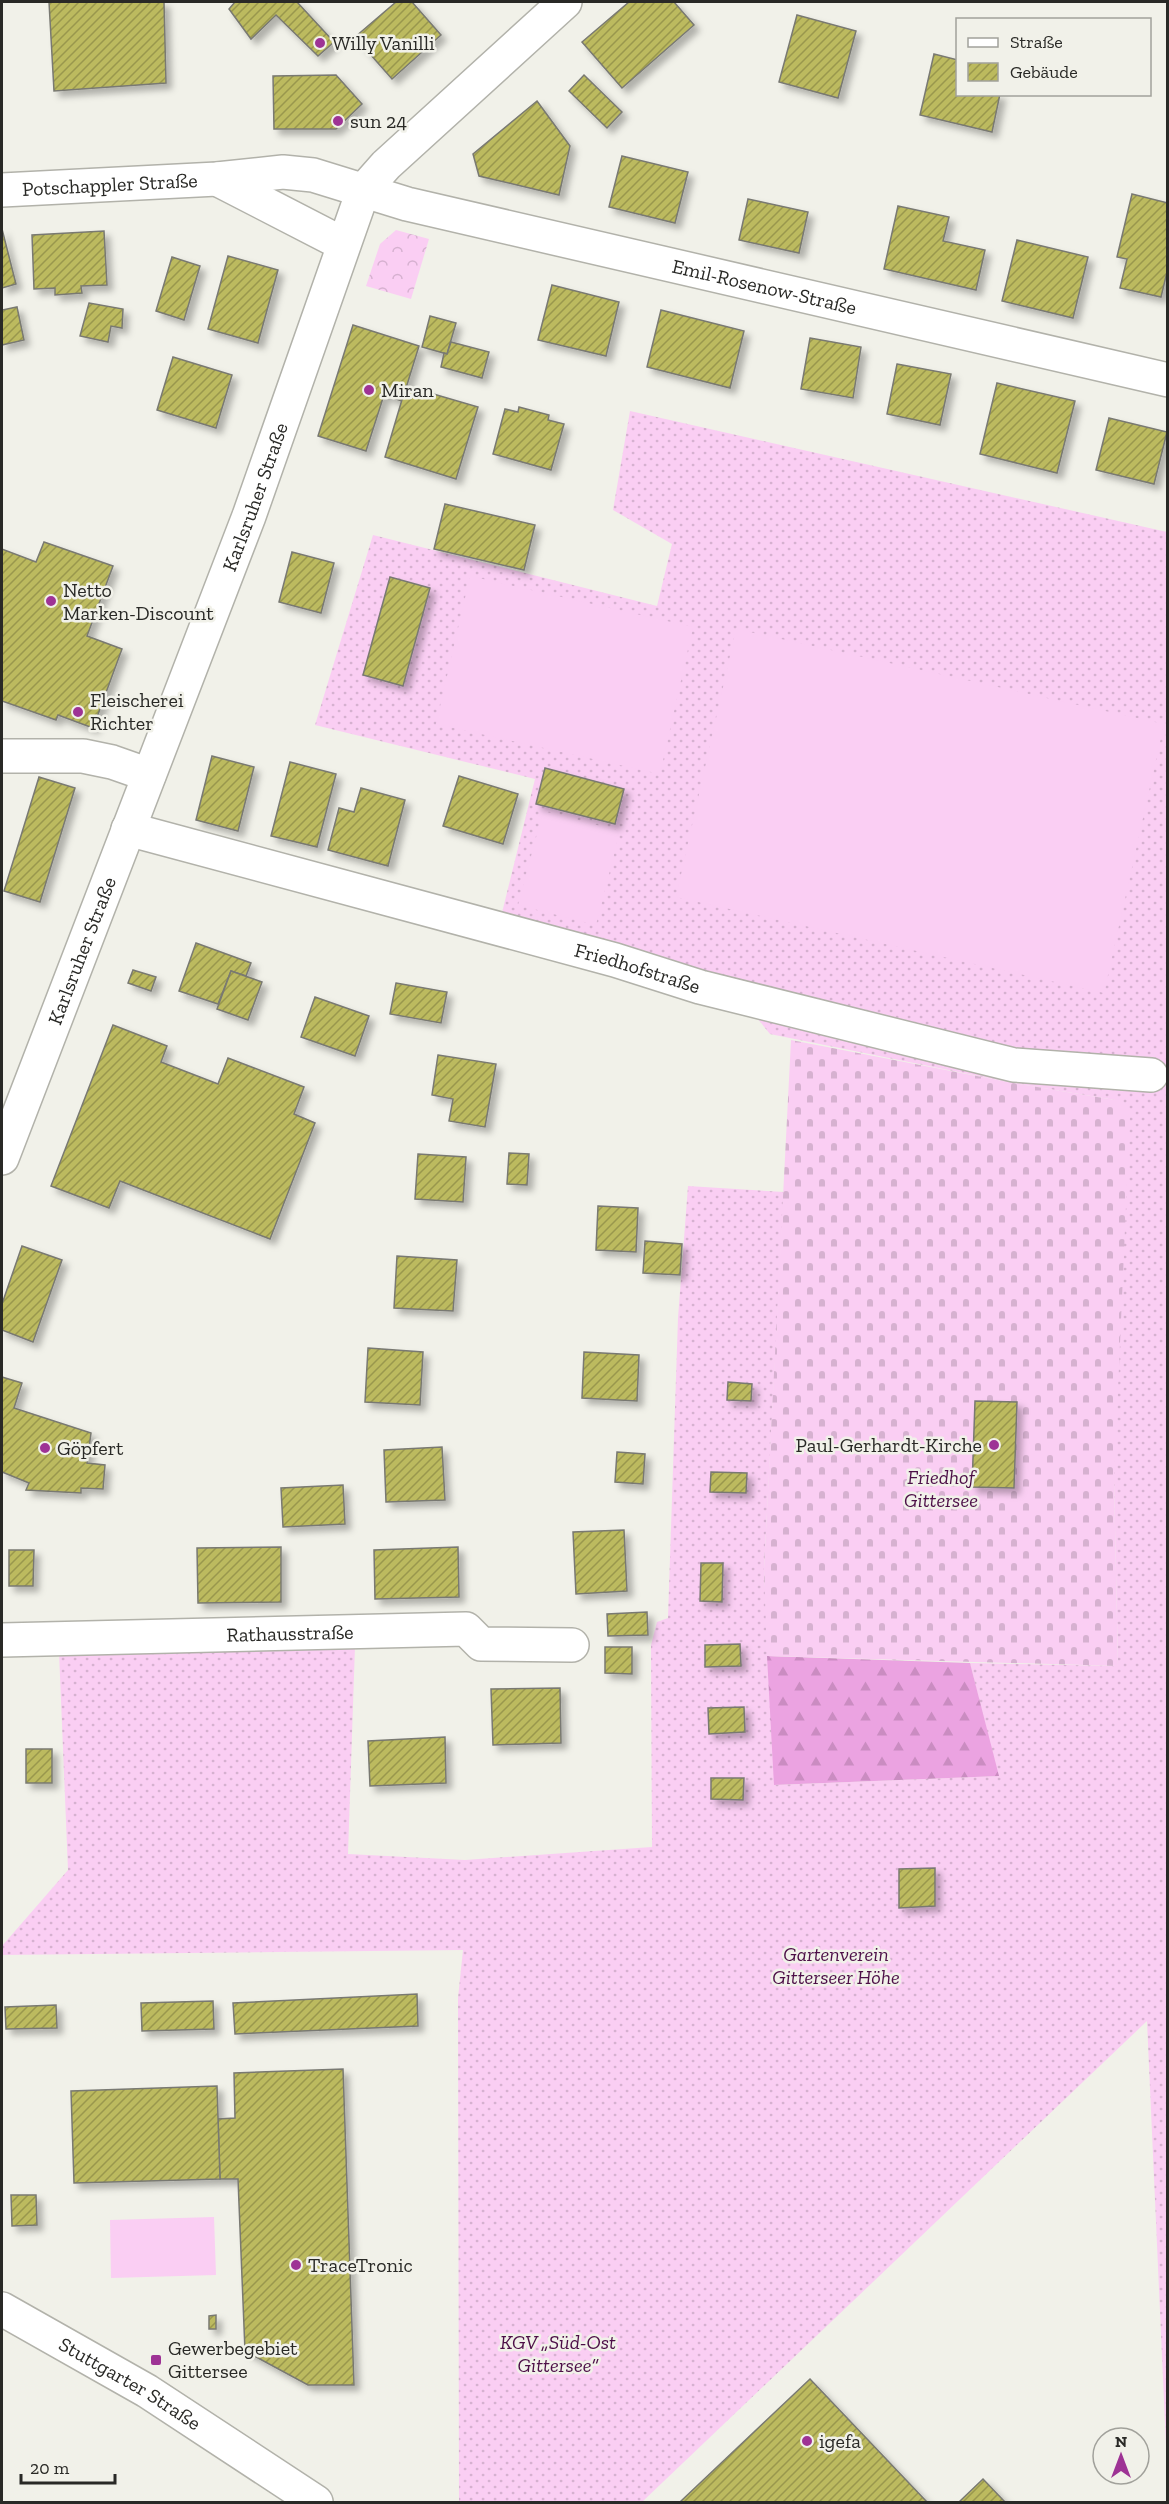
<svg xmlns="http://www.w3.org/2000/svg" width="1169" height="2504" font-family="'Zilla Slab',serif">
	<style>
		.grass { fill: url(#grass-dots) }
		.forest { fill: url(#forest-firs) }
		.cemetery { fill: url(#cemetery-stones) }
		.park { fill: url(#park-crowns) }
		.pitch { fill: #facef3 }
		.building { fill: url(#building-hatch); stroke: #797972; stroke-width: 1.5; filter: url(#shadow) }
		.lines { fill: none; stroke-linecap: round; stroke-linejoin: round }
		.minor-casing { stroke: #b2b2aa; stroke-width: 36 }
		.major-casing { stroke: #b2b2aa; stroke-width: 36 }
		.minor { stroke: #fff; stroke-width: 33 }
		.major { stroke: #fff; stroke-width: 33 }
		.poi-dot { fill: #9e3395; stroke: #f1f1e9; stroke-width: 2 }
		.labels { text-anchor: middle; stroke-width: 5; stroke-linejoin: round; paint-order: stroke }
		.poi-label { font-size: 20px; fill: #292926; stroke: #f1f1e9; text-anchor: start }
		.street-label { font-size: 20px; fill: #292926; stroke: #f1f1e9 }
		.park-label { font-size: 20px; font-style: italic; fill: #4c0e47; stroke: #f1f1e9 }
	</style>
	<defs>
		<pattern id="grass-dots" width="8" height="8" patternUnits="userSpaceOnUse" patternTransform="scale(1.5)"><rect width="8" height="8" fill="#facef3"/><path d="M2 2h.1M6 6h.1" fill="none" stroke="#d6b1d0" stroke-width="1.8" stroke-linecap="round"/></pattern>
		<pattern id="forest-firs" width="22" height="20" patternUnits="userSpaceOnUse" patternTransform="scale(1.5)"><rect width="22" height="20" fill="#eba3e1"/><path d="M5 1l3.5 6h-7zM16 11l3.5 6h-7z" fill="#ca8cc1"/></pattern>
		<pattern id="cemetery-stones" width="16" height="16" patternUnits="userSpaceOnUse" patternTransform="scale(1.5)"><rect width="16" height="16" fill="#facef3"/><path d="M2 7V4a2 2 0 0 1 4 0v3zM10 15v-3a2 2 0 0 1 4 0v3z" fill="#d6b1d0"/></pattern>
		<pattern id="park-crowns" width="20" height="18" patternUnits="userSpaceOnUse" patternTransform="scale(1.5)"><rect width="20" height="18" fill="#facef3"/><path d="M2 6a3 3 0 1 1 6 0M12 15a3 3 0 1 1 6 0" fill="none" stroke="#d6b1d0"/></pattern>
		<pattern id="building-hatch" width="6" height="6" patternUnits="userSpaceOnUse" patternTransform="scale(1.5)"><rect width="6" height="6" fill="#bcba5e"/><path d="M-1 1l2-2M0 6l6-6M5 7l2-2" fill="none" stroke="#99974d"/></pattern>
		<filter id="shadow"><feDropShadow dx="5.5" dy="5.5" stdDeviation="3" flood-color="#0004"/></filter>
	</defs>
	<rect width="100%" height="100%" fill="#f1f1e9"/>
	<path class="grass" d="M630 411 1167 532 1168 1068 1151 1067 1159 1080H1168L1167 2468 1147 2021 642 2502H459L458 1998 463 1950 2 1955V1946L68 1870 59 1652 355 1646 348 1854 465 1860 652 1847 651 1645 657 1622 668 1618 678 1318 688 1186 784 1192 764 1569 775 1785 998 1776 970 1663 1118 1666 1114 1481 1115 1100 1013 1083 770 1034 757 1018 702 1003 498 929 535 779 315 725 373 535 657 606 672 544 613 510Z"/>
	<path class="forest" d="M767 1656 970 1663 999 1776 774 1785Z"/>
	<path class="cemetery" d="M791 1040 1013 1083 1115 1100 1130 1114 1114 1481 1118 1666 767 1656 764 1569Z"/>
	<path class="park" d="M396 230 429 239 411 299 366 286 380 244Z"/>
	<g class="pitch">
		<path d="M470 576 693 627 660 774 436 724Z"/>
		<path d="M736 629 1164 724 1104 993 676 897Z"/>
		<path d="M543 811 620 831 596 925 518 905Z"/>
		<path d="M214 2217 216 2275 111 2278 110 2220Z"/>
	</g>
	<g class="building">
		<path d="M49 2H164L166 83 54 91Z"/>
		<path d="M235 2H297L334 42 318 56 276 15 251 39 229 9Z"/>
		<path d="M396 2H412L441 35 392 79 355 37Z"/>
		<path d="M629 2H674L694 25 622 88 582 42Z"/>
		<path d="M797 15 856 31 838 98 779 82Z"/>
		<path d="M934 54 958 60V94H1000L992 132 920 115Z"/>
		<path d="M336 75 362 104 336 129H274L273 76Z"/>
		<path d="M584 75 622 112 607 128 569 91Z"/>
		<path d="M537 101 570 146 559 195 479 176 473 154Z"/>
		<path d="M622 156 688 172 675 223 609 207Z"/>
		<path d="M1132 194 1168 203V268L1161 297 1120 288 1127 259 1117 257Z"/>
		<path d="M748 199 808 212 799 253 739 240Z"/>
		<path d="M898 206 949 217 943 241 985 250 976 290 884 269Z"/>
		<path d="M2 229 16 284 2 288Z"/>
		<path d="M104 231 107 285 81 286 82 293 55 295V288L34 289 32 235Z"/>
		<path d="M1017 240 1088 257 1073 318 1002 301Z"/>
		<path d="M228 256 278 270 258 343 208 329Z"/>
		<path d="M172 257 200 266 184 320 156 311Z"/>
		<path d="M552 285 619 302 606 356 538 340Z"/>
		<path d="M89 303 123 309 122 328 111 326 108 342 80 336Z"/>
		<path d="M17 307 24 340 2 345V310Z"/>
		<path d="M661 310 744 331 730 388 647 367Z"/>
		<path d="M430 316 456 323 447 354 422 347Z"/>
		<path d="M353 325 419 346 402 401 384 395 366 451 318 436Z"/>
		<path d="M810 338 861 347 853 398 801 389Z"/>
		<path d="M451 342 489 352 482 378 441 367 444 353 447 354Z"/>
		<path d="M173 357 232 375 216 428 157 410Z"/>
		<path d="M897 364 951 374 940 425 887 414Z"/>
		<path d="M997 383 1075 401 1057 473 980 454Z"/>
		<path d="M406 386 478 407 456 479 385 457Z"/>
		<path d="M519 407 549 415 548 420 564 424 551 470 493 454 505 409 518 412Z"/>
		<path d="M1109 418 1167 432 1154 484 1096 470Z"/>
		<path d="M445 504 535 525 524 570 434 549Z"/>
		<path d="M44 542 113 566 87 636 122 649 93 728 58 715 56 720 2 701V549L36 562Z"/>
		<path d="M292 552 334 563 321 613 279 602Z"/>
		<path d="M390 577 430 588 403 686 363 675Z"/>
		<path d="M212 756 254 767 238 831 196 820Z"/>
		<path d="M290 762 336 774 317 847 271 836Z"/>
		<path d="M545 768 624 789 615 824 536 804Z"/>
		<path d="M459 776 518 794 503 844 443 826Z"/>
		<path d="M39 777 75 788 40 902 4 891Z"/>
		<path d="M361 788 405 800 388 866 328 850 339 808 354 812Z"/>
		<path d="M196 943 251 963 246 976 231 971 218 1004 179 991Z"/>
		<path d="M133 970 156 977 151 991 128 983Z"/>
		<path d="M231 971 262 982 248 1020 217 1009Z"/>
		<path d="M396 983 447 992 441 1023 390 1014Z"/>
		<path d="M315 997 369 1016 355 1056 301 1037Z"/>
		<path d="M113 1025 167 1046 161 1062 218 1084 228 1058 304 1087 294 1114 315 1123 270 1239 120 1181 109 1208 51 1186Z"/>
		<path d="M438 1055 496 1064 485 1127 449 1121 453 1099 432 1095Z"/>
		<path d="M509 1153 529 1154 527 1185 507 1184Z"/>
		<path d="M418 1154 466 1157 463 1202 415 1199Z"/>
		<path d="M598 1206 638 1208 636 1252 596 1250Z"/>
		<path d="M645 1241 682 1244 680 1275 643 1273Z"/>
		<path d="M22 1246 62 1260 33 1342 2 1330V1304Z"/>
		<path d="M397 1256 457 1260 453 1311 394 1308Z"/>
		<path d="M368 1348 423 1352 420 1405 365 1402Z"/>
		<path d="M584 1352 639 1355 637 1401 582 1398Z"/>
		<path d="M2 1377 22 1383 14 1408 91 1433 87 1463 105 1465 103 1489 81 1488V1493L26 1490 29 1483 2 1472Z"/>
		<path d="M728 1382 752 1384 751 1401 727 1400Z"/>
		<path d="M975 1401 1017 1402 1014 1488 972 1487Z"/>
		<path d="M442 1447 445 1500 386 1502 384 1450Z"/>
		<path d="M617 1452 645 1454 643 1484 615 1482Z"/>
		<path d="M711 1472 747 1473 746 1493 710 1492Z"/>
		<path d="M343 1485 345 1524 283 1527 281 1488Z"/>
		<path d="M624 1530 627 1591 576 1594 573 1532Z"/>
		<path d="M281 1547V1602L198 1603 197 1548Z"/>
		<path d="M458 1547 459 1597 375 1599 374 1550Z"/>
		<path d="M9 1550H34L33 1586H9Z"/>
		<path d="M701 1563H723L722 1602 700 1601Z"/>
		<path d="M647 1612 648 1635 608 1636 607 1614Z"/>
		<path d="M740 1644 741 1666 705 1667V1645Z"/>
		<path d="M605 1647H632V1674L605 1673Z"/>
		<path d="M560 1688 561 1743 493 1745 491 1689Z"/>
		<path d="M744 1707 745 1732 709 1734 708 1708Z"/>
		<path d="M445 1737 446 1783 370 1786 368 1741Z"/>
		<rect x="26" y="1749" width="26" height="34"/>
		<path d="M711 1778H744L743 1800 711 1799Z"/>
		<path d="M935 1868V1906L899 1908V1869Z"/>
		<path d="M417 1994 418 2026 235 2034 233 2003Z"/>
		<path d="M213 2001 214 2029 142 2031 141 2003Z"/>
		<path d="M56 2005 57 2028 6 2029 5 2007Z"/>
		<path d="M343 2069 354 2385H308L245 2351 238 2179H220L218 2119 235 2118 234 2073Z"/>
		<path d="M217 2086 220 2179 74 2183 71 2091Z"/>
		<path d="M11 2195H36L37 2225 12 2226Z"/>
		<path d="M216 2315V2329H209V2316Z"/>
		<path d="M810 2379 927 2502H680Z"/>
		<path d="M983 2479 1005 2502H959Z"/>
	</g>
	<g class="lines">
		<defs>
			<g id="minor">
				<path d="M217 179 343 244"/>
				<path id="s1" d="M2 190 217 179 283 172 313 175 407 204 1168 380"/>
				<path d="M2 756H83L112 762 149 775"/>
				<path id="s2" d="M128 829 615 960 700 987 1014 1065 1151 1075"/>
				<path id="s3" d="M2 1158 249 516 363 191 386 165 565 2"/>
				<path id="s4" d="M2 1640 466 1629 481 1644 572 1645"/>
			</g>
			<g id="major">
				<path id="s5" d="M2 2309 147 2391 316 2502"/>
			</g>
		</defs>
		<use href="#minor" class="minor-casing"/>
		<use href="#major" class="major-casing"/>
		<use href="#minor" class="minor"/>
		<use href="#major" class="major"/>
	</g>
	<g class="poi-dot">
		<circle cx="320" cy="43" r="6"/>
		<circle cx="338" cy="121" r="6"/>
		<circle cx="369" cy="390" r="6"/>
		<circle cx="51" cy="601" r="6"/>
		<circle cx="78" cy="712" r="6"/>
		<circle cx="994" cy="1445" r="6"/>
		<circle cx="45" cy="1448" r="6"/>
		<circle cx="296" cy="2265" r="6"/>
		<rect x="150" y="2354" width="12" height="12" rx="3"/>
		<circle cx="807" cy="2441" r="6"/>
	</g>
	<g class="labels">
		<g class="poi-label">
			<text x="332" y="50">Willy Vanilli</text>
			<text x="350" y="128">sun 24</text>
			<text x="381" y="397">Miran</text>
			<text x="63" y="597">Netto<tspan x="63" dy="23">Marken-Discount</tspan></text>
			<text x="90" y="707">Fleischerei<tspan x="90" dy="23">Richter</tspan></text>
			<text x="982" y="1452" text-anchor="end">Paul-Gerhardt-Kirche</text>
			<text x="57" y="1455">Göpfert</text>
			<text x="308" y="2272">TraceTronic</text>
			<text x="168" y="2355">Gewerbegebiet<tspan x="168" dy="23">Gittersee</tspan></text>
			<text x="819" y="2448">igefa</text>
		</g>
		<g class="street-label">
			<text dy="7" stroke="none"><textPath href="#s1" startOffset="108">Potschappler Straße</textPath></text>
			<text dy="7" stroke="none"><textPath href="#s1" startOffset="777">Emil-Rosenow-Straße</textPath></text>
			<text dy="7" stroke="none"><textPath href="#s3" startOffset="708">Karlsruher Straße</textPath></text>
			<text dy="7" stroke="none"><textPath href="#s3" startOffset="222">Karlsruher Straße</textPath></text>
			<text dy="7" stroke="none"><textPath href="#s2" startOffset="528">Friedhofstraße</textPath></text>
			<text dy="7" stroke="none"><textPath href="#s4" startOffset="288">Rathausstraße</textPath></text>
			<text dy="7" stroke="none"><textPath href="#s5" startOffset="148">Stuttgarter Straße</textPath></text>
		</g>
		<g class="park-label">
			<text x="941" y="1484">Friedhof<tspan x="941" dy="23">Gittersee</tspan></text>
			<text x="836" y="1961">Gartenverein<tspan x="836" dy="23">Gitterseer Höhe</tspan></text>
			<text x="558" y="2349">KGV „Süd-Ost<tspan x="558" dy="23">Gittersee“</tspan></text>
		</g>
	</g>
	<rect width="1169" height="2504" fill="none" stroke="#292926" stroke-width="6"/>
	<rect x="956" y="18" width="195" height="78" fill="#f1f1e9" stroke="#a1a19b" stroke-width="1.5"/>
	<rect x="968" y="38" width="30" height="9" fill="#ffffff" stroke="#a1a19b" stroke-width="1.5"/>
	<text x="1010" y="48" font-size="18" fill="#292926">Straße</text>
	<rect x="968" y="63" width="30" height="18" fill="url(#building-hatch)" stroke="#a1a19b" stroke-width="1.5"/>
	<text x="1010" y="78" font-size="18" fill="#292926">Gebäude</text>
	<g transform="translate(1121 2456)"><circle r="28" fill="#f1f1e9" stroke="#a1a19b" stroke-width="1.5"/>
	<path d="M0-4.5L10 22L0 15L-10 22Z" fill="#9e3395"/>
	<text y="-9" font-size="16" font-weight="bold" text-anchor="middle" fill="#292926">N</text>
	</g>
	<path d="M21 2474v9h94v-9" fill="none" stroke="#292926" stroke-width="3"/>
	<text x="30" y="2474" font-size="18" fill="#292926" stroke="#f1f1e9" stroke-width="4.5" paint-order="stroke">20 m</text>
</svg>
